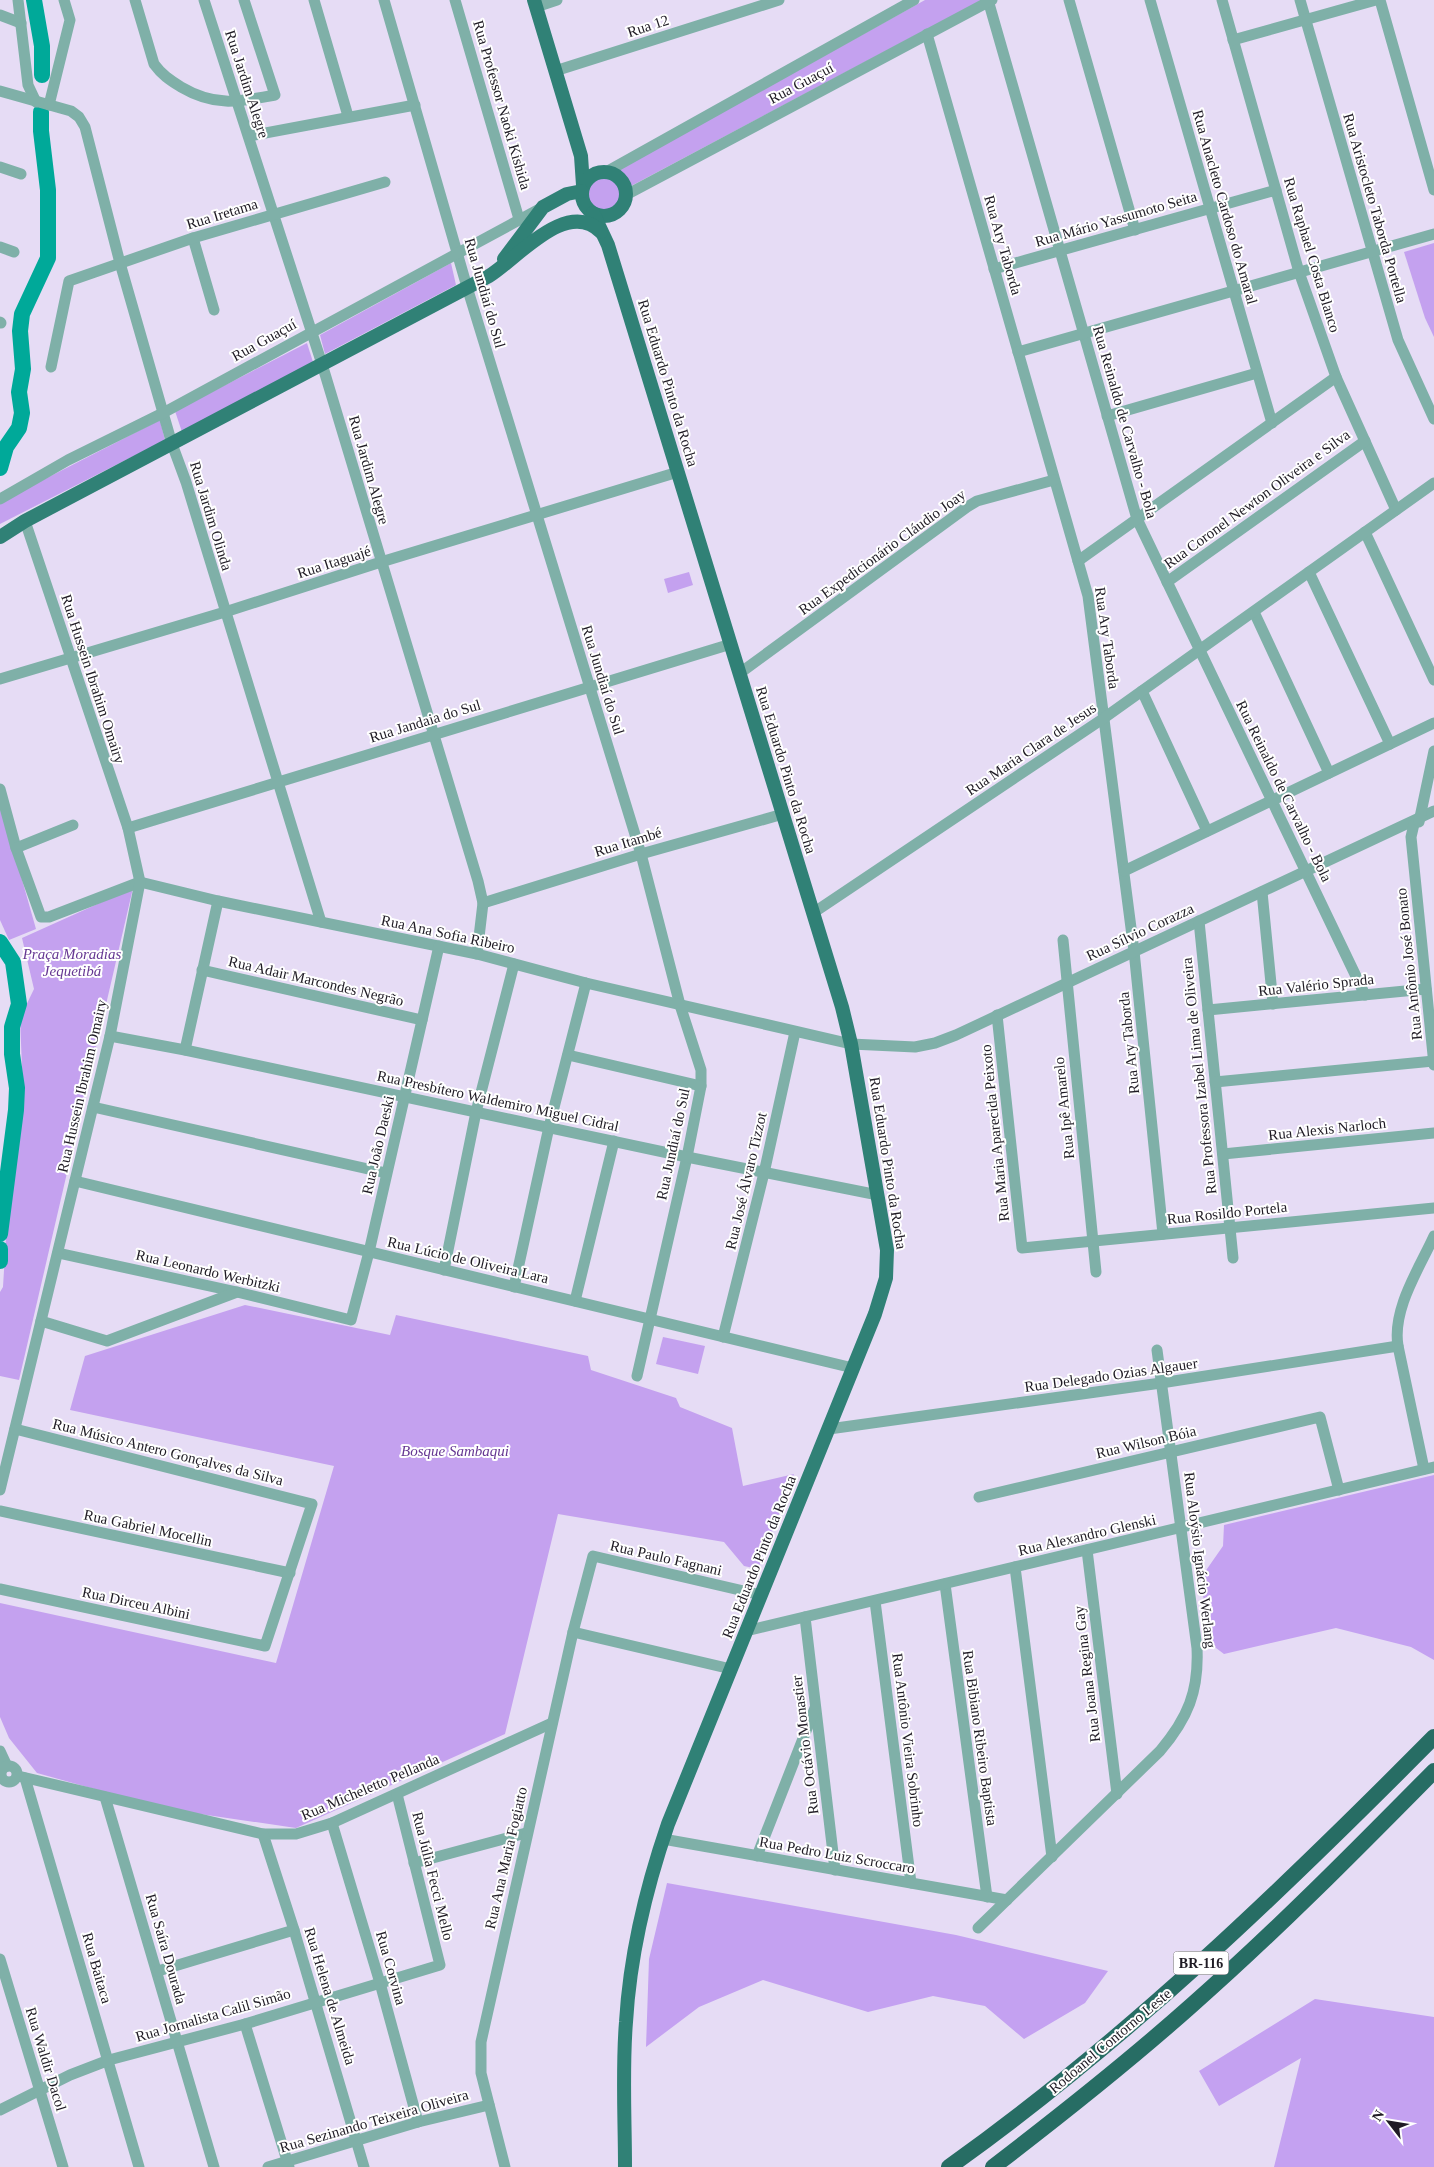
<svg xmlns="http://www.w3.org/2000/svg" width="1434" height="2167" font-family="'Times New Roman',serif">
	<style>
		.green { fill: #c4a1ef }
		.forest { fill: #c4a1f1 }
		.lines { fill: none; stroke-linecap: round; stroke-linejoin: round }
		.river { stroke: #00a999; stroke-width: 16 }
		.minor { stroke: #7fb0a8; stroke-width: 11 }
		.major { stroke: #308176; stroke-width: 14 }
		.highway { stroke: #276d64; stroke-width: 16 }
		.labels { text-anchor: middle; stroke-width: 4; stroke-linejoin: round; paint-order: stroke }
		.shield { fill: #fff; stroke: #625f66; stroke-width: 1 }
		.shield-label { font-size: 14px; font-weight: bold; fill: #1f1b24 }
		.street-label { font-size: 15px; fill: #1f1b24; stroke: #fff }
		.park-label { font-size: 15px; font-style: italic; fill: #653692; stroke: #fff }
	</style>
	<rect width="100%" height="100%" fill="#e6dcf5"/>
	<g class="green">
		<path d="M925 0H982L631 186 619 169Z"/>
		<circle cx="604" cy="193" r="19"/>
		<path d="M1434 243V337L1425 318 1404 252Z"/>
		<path d="M451 263 456 285 325 354 320 335Z"/>
		<path d="M307 343 313 362 182 432 175 411Z"/>
		<path d="M160 420 165 440 0 524V502Z"/>
		<path d="M689 572 693 585 668 593 664 579Z"/>
		<path d="M0 809H2L36 929 9 940 0 920Z"/>
		<path d="M133 888 19 1380 0 1376V1292L3 1287 7 1220 23 1092 20 1018 34 989 22 938Z"/>
		<path d="M245 1305 390 1335 396 1315 588 1356 591 1370 676 1398 680 1407 732 1428 743 1486 794 1474 758 1569 744 1566 724 1542 558 1514 505 1734 296 1828 166 1809 37 1773 9 1738 0 1717V1603L276 1663 334 1466 70 1410 85 1356Z"/>
		<path d="M663 1337 705 1346 698 1374 656 1364Z"/>
	</g>
	<g class="forest">
		<path d="M1434 1475V1660L1411 1647 1336 1628 1224 1654 1212 1645 1200 1579 1223 1546 1224 1525Z"/>
		<path d="M667 1883 956 1935 1108 1971 1085 2003 1024 2039 985 2006 933 1996 868 2012 763 1980 699 2007 646 2047 649 1959Z"/>
		<path d="M1315 1999 1434 2017V2167H1274L1301 2058 1219 2106 1199 2071Z"/>
	</g>
	<g class="lines">
		<g class="river">
			<path d="M34 0 42 46V75"/>
			<path d="M0 468 6 447 19 428 22 413 19 392 23 369 20 331 22 314 48 258V190L41 131V112"/>
			<path d="M0 942 13 962 19 1004 12 1027V1054L17 1088 16 1110 0 1234"/>
			<path d="M0 1249V1261"/>
		</g>
		<g class="minor">
			<path d="M18 0 28 85 36 102"/>
			<path d="M135 0 154 64C162 75 170 80 181 87 215 107 238 102 275 95L244 0"/>
			<path d="M204 0 322 364 478 881 483 903 477 954"/>
			<path d="M314 0 348 116"/>
			<path d="M384 0 467 287 641 854 680 1005 701 1070V1086L687 1157 637 1376"/>
			<path d="M455 0 519 219"/>
			<path d="M988 0 1137 519 1365 995"/>
			<path d="M1069 0 1135 230"/>
			<path d="M1150 0 1272 423"/>
			<path d="M1222 0 1299 272 1336 377 1396 510"/>
			<path d="M1300 0 1398 340 1434 419"/>
			<path d="M1380 0 1434 190"/>
			<path d="M536 7 557 0"/>
			<path d="M0 15 21 23"/>
			<path d="M927 34 1088 596 1134 951 1163 1234"/>
			<path d="M1233 40 1376 0"/>
			<path d="M555 71 779 0"/>
			<path d="M0 91 71 111 79 117 85 127 120 263 172 444 186 482 321 922"/>
			<path d="M49 105 70 20 64 0"/>
			<path d="M249 136 415 105"/>
			<path d="M0 167 21 174"/>
			<path d="M606 172 914 0"/>
			<path d="M626 195 992 0"/>
			<path d="M193 238 214 310"/>
			<path d="M0 247 14 252"/>
			<path d="M994 269 1276 190"/>
			<path d="M0 322 1 323"/>
			<path d="M1018 352 1434 234"/>
			<path d="M51 367 69 281 193 238 385 182"/>
			<path d="M1107 416 1257 373"/>
			<path d="M0 499 68 460 163 413 543 207"/>
			<path d="M1365 532 1434 680"/>
			<path d="M1078 561 1336 377"/>
			<path d="M1309 572 1390 744"/>
			<path d="M1167 582 1365 441"/>
			<path d="M1254 612 1329 773"/>
			<path d="M740 673 967 507 977 501 1054 480"/>
			<path d="M0 679 225 612 381 562 678 472"/>
			<path d="M1142 691 1207 831"/>
			<path d="M0 789 16 848 41 917H49L140 882 218 901 477 954 586 983 851 1044 915 1047 935 1043 956 1035 1434 811"/>
			<path d="M1419 819 1414 824 1411 837 1434 1065"/>
			<path d="M1419 822 1434 751"/>
			<path d="M128 828 731 644"/>
			<path d="M16 848 73 825"/>
			<path d="M1124 871 1434 723"/>
			<path d="M1262 892 1273 1004"/>
			<path d="M483 903 641 854 783 814"/>
			<path d="M813 913 1104 718 1434 483"/>
			<path d="M1199 921 1233 1258"/>
			<path d="M1063 940 1096 1272"/>
			<path d="M202 970 422 1020"/>
			<path d="M1208 1010 1426 989"/>
			<path d="M997 1015 1022 1248 1434 1208"/>
			<path d="M110 1036 185 1050 687 1157 878 1195"/>
			<path d="M185 1050 218 901"/>
			<path d="M568 1055 701 1086"/>
			<path d="M1215 1082 1434 1061"/>
			<path d="M93 1107 386 1173"/>
			<path d="M1223 1154 1434 1133"/>
			<path d="M75 1181 853 1368"/>
			<path d="M58 1253 237 1292 351 1320 369 1252 439 946"/>
			<path d="M444 1270 476 1112 514 964"/>
			<path d="M514 1287 549 1127 586 983"/>
			<path d="M575 1301 614 1141"/>
			<path d="M41 1321 107 1341 237 1292"/>
			<path d="M723 1337 764 1173 795 1032"/>
			<path d="M829 1429 1161 1383 1398 1346"/>
			<path d="M1424 1469 1398 1346C1392 1309 1419 1269 1434 1236"/>
			<path d="M0 1490 110 1036 140 882 128 828 25 521"/>
			<path d="M979 1497 1320 1417 1339 1490"/>
			<path d="M0 1511 290 1573"/>
			<path d="M1087 1550 1117 1794"/>
			<path d="M1015 1567 1052 1857"/>
			<path d="M945 1584 987 1897"/>
			<path d="M0 1589 265 1646 312 1504 15 1429"/>
			<path d="M875 1601 911 1883"/>
			<path d="M805 1617 835 1870"/>
			<path d="M746 1631 1434 1467"/>
			<path d="M573 1632 731 1669"/>
			<path d="M0 1751 7 1766"/>
			<circle cx="9" cy="1774" r="8"/>
			<path d="M18 1776 263 1834H296L332 1823 552 1723"/>
			<path d="M25 1778 139 2167"/>
			<path d="M105 1797 214 2167"/>
			<path d="M332 1823 380 1983 418 2122"/>
			<path d="M263 1834 294 1930 364 2167"/>
			<path d="M663 1839 1007 1900"/>
			<path d="M757 1856 815 1708"/>
			<path d="M414 1863 526 1833"/>
			<path d="M978 1928 1160 1751C1188 1718 1199 1691 1197 1648L1157 1350"/>
			<path d="M0 1959 63 2167"/>
			<path d="M158 1971 294 1930"/>
			<path d="M245 2024 289 2167"/>
			<path d="M0 2110 70 2075 109 2060 245 2024 440 1965 397 1794"/>
			<path d="M268 2167 418 2122 489 2105"/>
			<path d="M505 2167 481 2073V2042L573 1632 593 1556 761 1595"/>
		</g>
		<g class="major">
			<path d="M534 0 581 156 583 185"/>
			<circle cx="604" cy="194" r="22"/>
			<path d="M593 213 608 245 842 1007 851 1044 887 1250 886 1278 875 1314 668 1824C646 1888 630 1954 626 2022 622 2070 625 2119 625 2167"/>
			<path d="M504 259 543 207 567 194 582 191"/>
			<path d="M0 537 25 521 489 276C517 259 567 197 601 232"/>
		</g>
		<g class="highway">
			<path d="M949 2167C1126 2041 1281 1891 1434 1737"/>
			<path d="M993 2167C1061 2115 1128 2062 1192 2005 1276 1931 1355 1851 1434 1771"/>
		</g>
	</g>
	<g class="labels">
		<rect class="shield" x="1173.5" y="1951.5" width="55" height="23" rx="4"/>
		<g class="shield-label">
			<text x="1201" y="1968">BR-116</text>
		</g>
		<g class="street-label">
			<text transform="translate(648 26) rotate(-18)" y="5">Rua 12</text>
			<text transform="translate(801 83) rotate(-28)" y="5">Rua Guaçuí</text>
			<text transform="translate(247 84) rotate(72)" y="5">Rua Jardim Alegre</text>
			<text transform="translate(502 105) rotate(74)" y="5">Rua Professor Naoki Kishida</text>
			<text transform="translate(1225 207) rotate(74)" y="5">Rua Anacleto Cardoso do Amaral</text>
			<text transform="translate(1375 208) rotate(74)" y="5">Rua Aristocleto Taborda Portella</text>
			<text transform="translate(222 214) rotate(-17)" y="5">Rua Iretama</text>
			<text transform="translate(1116 219) rotate(-16)" y="5">Rua Mário Yassumoto Seita</text>
			<text transform="translate(1003 245) rotate(74)" y="5">Rua Ary Taborda</text>
			<text transform="translate(1312 255) rotate(73)" y="5">Rua Raphael Costa Blanco</text>
			<text transform="translate(485 293) rotate(74)" y="5">Rua Jundiaí do Sul</text>
			<text transform="translate(264 340) rotate(-29)" y="5">Rua Guaçuí</text>
			<text transform="translate(668 383) rotate(73)" y="5">Rua Eduardo Pinto da Rocha</text>
			<text transform="translate(1125 422) rotate(74)" y="5">Rua Reinaldo de Carvalho - Bola</text>
			<text transform="translate(369 470) rotate(74)" y="5">Rua Jardim Alegre</text>
			<text transform="translate(1257 499) rotate(-36)" y="5">Rua Coronel Newton Oliveira e Silva</text>
			<text transform="translate(211 516) rotate(73)" y="5">Rua Jardim Olinda</text>
			<text transform="translate(882 552) rotate(-36)" y="5">Rua Expedicionário Cláudio Joay</text>
			<text transform="translate(334 562) rotate(-18)" y="5">Rua Itaguajé</text>
			<text transform="translate(1107 638) rotate(82)" y="5">Rua Ary Taborda</text>
			<text transform="translate(93 679) rotate(72)" y="5">Rua Hussein Ibrahim Omairy</text>
			<text transform="translate(603 680) rotate(73)" y="5">Rua Jundiaí do Sul</text>
			<text transform="translate(425 721) rotate(-17)" y="5">Rua Jandaia do Sul</text>
			<text transform="translate(1031 749) rotate(-34)" y="5">Rua Maria Clara de Jesus</text>
			<text transform="translate(786 770) rotate(73)" y="5">Rua Eduardo Pinto da Rocha</text>
			<text transform="translate(1284 791) rotate(64)" y="5">Rua Reinaldo de Carvalho - Bola</text>
			<text transform="translate(628 842) rotate(-17)" y="5">Rua Itambé</text>
			<text transform="translate(1140 932) rotate(-25)" y="5">Rua Sílvio Corazza</text>
			<text transform="translate(448 934) rotate(12)" y="5">Rua Ana Sofia Ribeiro</text>
			<text transform="translate(1409 964) rotate(-96)" y="5">Rua Antônio José Bonato</text>
			<text transform="translate(316 981) rotate(13)" y="5">Rua Adair Marcondes Negrão</text>
			<text transform="translate(1316 985) rotate(-6)" y="5">Rua Valério Sprada</text>
			<text transform="translate(1129 1043) rotate(-96)" y="5">Rua Ary Taborda</text>
			<text transform="translate(1199 1076) rotate(-96)" y="5">Rua Professora Izabel Lima de Oliveira</text>
			<text transform="translate(82 1086) rotate(-77)" y="5">Rua Hussein Ibrahim Omairy</text>
			<text transform="translate(498 1101) rotate(12)" y="5">Rua Presbítero Waldemiro Miguel Cidral</text>
			<text transform="translate(1064 1108) rotate(-96)" y="5">Rua Ipê Amarelo</text>
			<text transform="translate(1327 1129) rotate(-6)" y="5">Rua Alexis Narloch</text>
			<text transform="translate(995 1133) rotate(-96)" y="5">Rua Maria Aparecida Peixoto</text>
			<text transform="translate(673 1144) rotate(-78)" y="5">Rua Jundiaí do Sul</text>
			<text transform="translate(378 1145) rotate(-77)" y="5">Rua João Daeski</text>
			<text transform="translate(888 1163) rotate(81)" y="5">Rua Eduardo Pinto da Rocha</text>
			<text transform="translate(746 1181) rotate(-77)" y="5">Rua José Álvaro Tizzot</text>
			<text transform="translate(1227 1213) rotate(-6)" y="5">Rua Rosildo Portela</text>
			<text transform="translate(468 1260) rotate(13)" y="5">Rua Lúcio de Oliveira Lara</text>
			<text transform="translate(208 1271) rotate(13)" y="5">Rua Leonardo Werbitzki</text>
			<text transform="translate(1111 1375) rotate(-8)" y="5">Rua Delegado Ozias Algauer</text>
			<text transform="translate(1146 1442) rotate(-13)" y="5">Rua Wilson Bóia</text>
			<text transform="translate(168 1452) rotate(14)" y="5">Rua Músico Antero Gonçalves da Silva</text>
			<text transform="translate(148 1528) rotate(12)" y="5">Rua Gabriel Mocellin</text>
			<text transform="translate(1087 1535) rotate(-13)" y="5">Rua Alexandro Glenski</text>
			<text transform="translate(759 1557) rotate(-68)" y="5">Rua Eduardo Pinto da Rocha</text>
			<text transform="translate(666 1558) rotate(13)" y="5">Rua Paulo Fagnani</text>
			<text transform="translate(1200 1560) rotate(83)" y="5">Rua Aloýsio Ignácio Werlang</text>
			<text transform="translate(136 1603) rotate(12)" y="5">Rua Dirceu Albini</text>
			<text transform="translate(1087 1674) rotate(-97)" y="5">Rua Joana Regina Gay</text>
			<text transform="translate(980 1738) rotate(82)" y="5">Rua Bibiano Ribeiro Baptista</text>
			<text transform="translate(908 1740) rotate(83)" y="5">Rua Antônio Vieira Sobrinho</text>
			<text transform="translate(805 1745) rotate(-97)" y="5">Rua Octávio Monastier</text>
			<text transform="translate(370 1787) rotate(-23)" y="5">Rua Micheletto Pellanda</text>
			<text transform="translate(837 1855) rotate(10)" y="5">Rua Pedro Luiz Scroccaro</text>
			<text transform="translate(506 1858) rotate(-77)" y="5">Rua Ana Maria Fogiatto</text>
			<text transform="translate(433 1876) rotate(76)" y="5">Rua Júlia Fecci Mello</text>
			<text transform="translate(166 1949) rotate(74)" y="5">Rua Saíra Dourada</text>
			<text transform="translate(97 1968) rotate(74)" y="5">Rua Baitaca</text>
			<text transform="translate(391 1968) rotate(74)" y="5">Rua Corvina</text>
			<text transform="translate(330 1996) rotate(73)" y="5">Rua Helena de Almeida</text>
			<text transform="translate(213 2015) rotate(-16)" y="5">Rua Jornalista Calil Simão</text>
			<text transform="translate(1110 2041) rotate(-40)" y="5">Rodoanel Contorno Leste</text>
			<text transform="translate(46 2059) rotate(73)" y="5">Rua Waldir Dacol</text>
			<text transform="translate(374 2121) rotate(-16)" y="5">Rua Sezinando Teixeira Oliveira</text>
		</g>
		<g class="park-label">
			<text x="72" y="959">Praça Moradias<tspan x="72" dy="17">Jequetibá</tspan></text>
			<text x="455" y="1456">Bosque Sambaqui</text>
		</g>
	</g>
	<g transform="translate(1389 2122) rotate(301)" stroke="#ffffff" stroke-width="4" paint-order="stroke">
	<path d="M0-4L9 19L0 12L-9 19Z" fill="#1f1b24"/>
	<text y="-8" font-size="14" font-weight="bold" text-anchor="middle" fill="#1f1b24">N</text>
	</g>
</svg>
